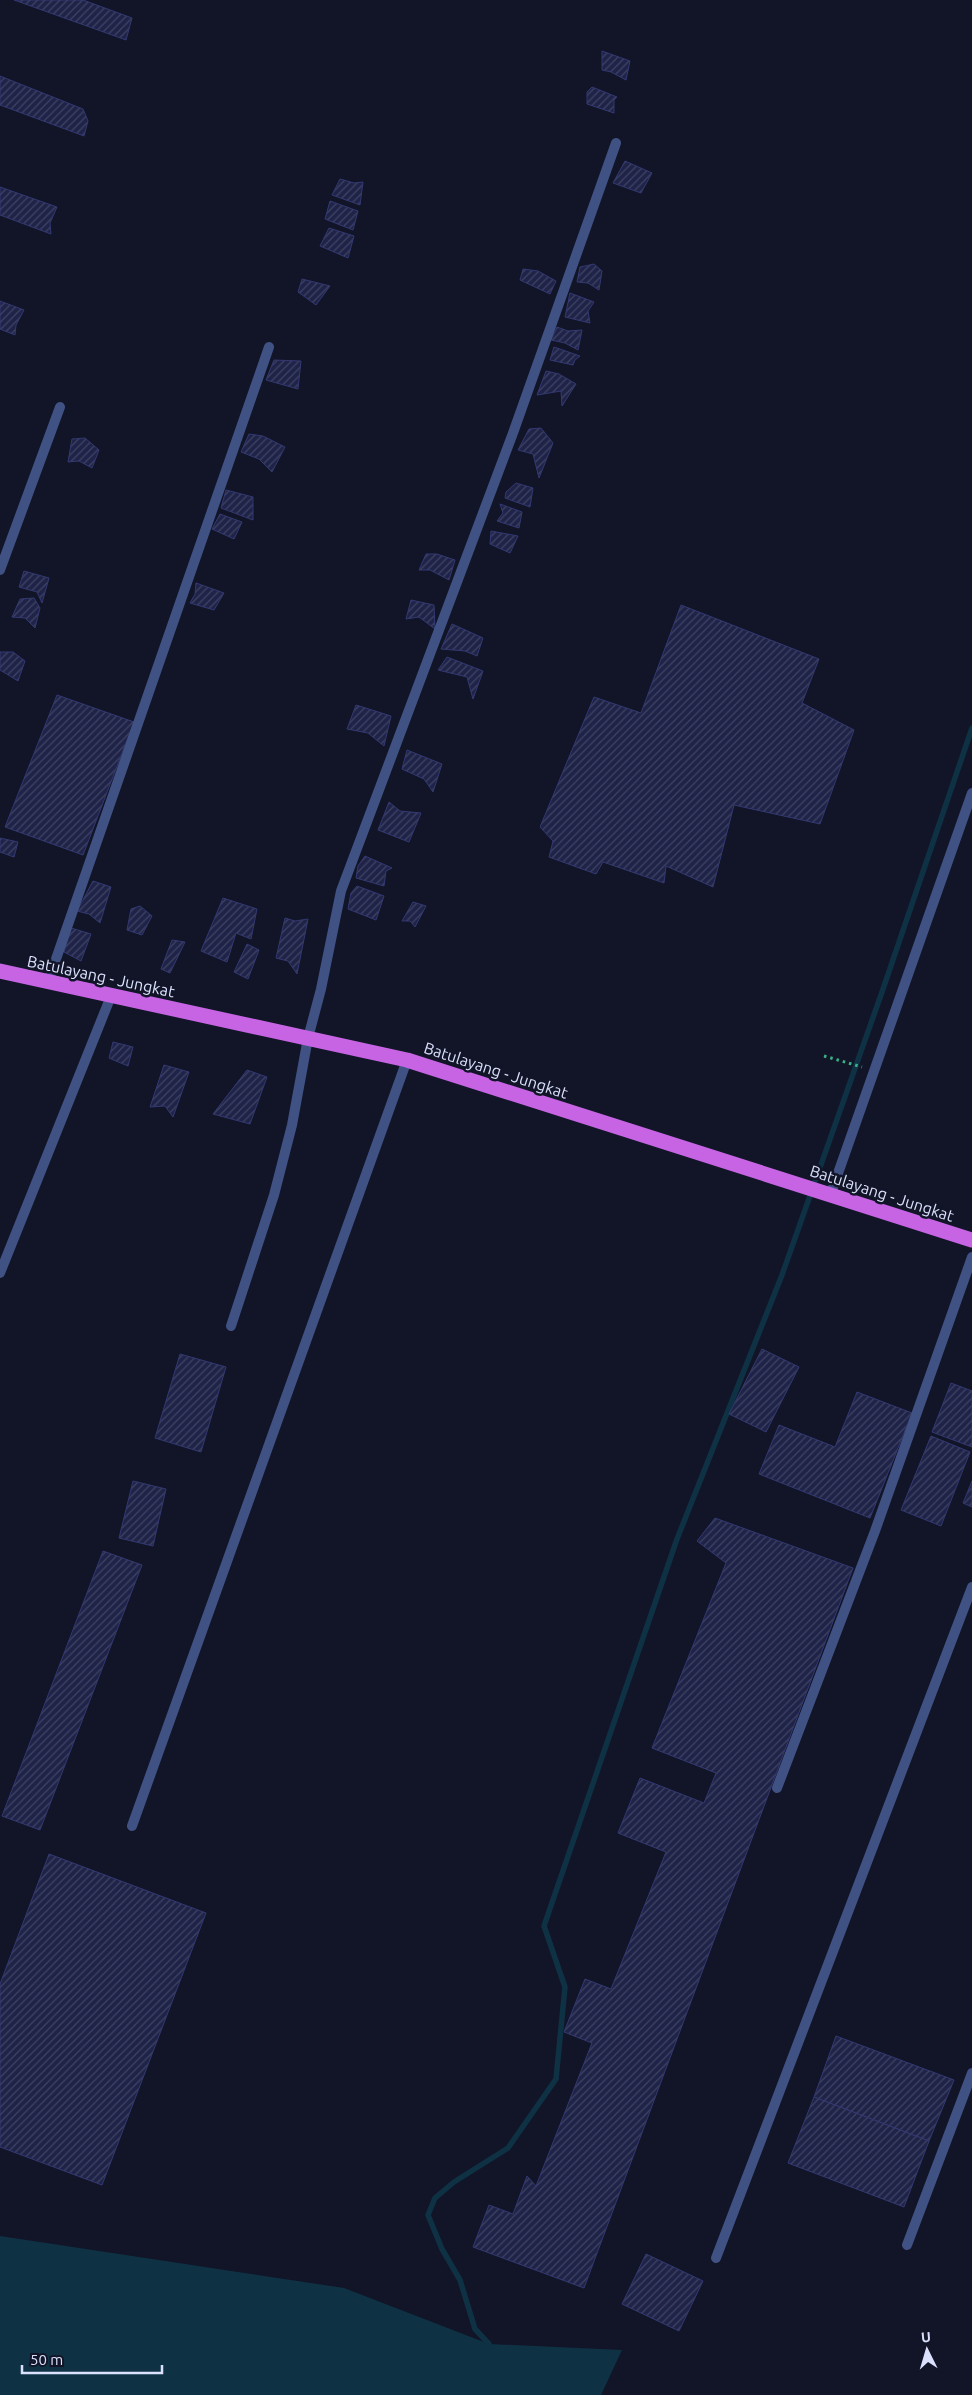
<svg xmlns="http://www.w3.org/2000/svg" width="972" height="2395" font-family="Ubuntu,sans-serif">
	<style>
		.water { fill: #0e3244 }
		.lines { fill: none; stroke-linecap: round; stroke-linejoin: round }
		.stream { stroke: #0e3244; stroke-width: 5.5 }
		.building { fill: url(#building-hatch); stroke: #333972 }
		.path { stroke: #38b387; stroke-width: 3; stroke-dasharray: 2.5 4; stroke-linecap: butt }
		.service { stroke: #405284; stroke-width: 10 }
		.minor { stroke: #405284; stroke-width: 10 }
		.trunk { stroke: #c664e4; stroke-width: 15 }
		.labels { text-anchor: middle; stroke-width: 5; stroke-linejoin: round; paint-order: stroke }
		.street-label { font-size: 16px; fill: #dbe1fd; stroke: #121528 }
	</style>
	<defs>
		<pattern id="building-hatch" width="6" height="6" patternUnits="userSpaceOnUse" patternTransform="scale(1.25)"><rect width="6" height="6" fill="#1f2348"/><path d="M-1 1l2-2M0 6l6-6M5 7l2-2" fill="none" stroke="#3f4363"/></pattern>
	</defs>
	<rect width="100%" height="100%" fill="#121528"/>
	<path class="water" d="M0 2236 344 2288 489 2344 622 2350 601 2395H0Z"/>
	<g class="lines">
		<path class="stream" d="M486 2351 489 2344 475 2329 460 2280 442 2249 428 2215 435 2198 454 2182 508 2148 556 2079 565 1987 544 1926 677 1539 782 1275 882 992 972 728"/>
	</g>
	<g class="building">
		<path d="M14 0H83L132 18 126 40Z"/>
		<path d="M602 51 630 61 626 80 611 72 602 70Z"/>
		<path d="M0 76 83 109 88 121 84 136 0 105Z"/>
		<path d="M592 87 617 97 614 100V113L587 104V92Z"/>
		<path d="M625 161 652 173 641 193 613 183Z"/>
		<path d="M340 179 354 183 363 182 360 205 332 195Z"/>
		<path d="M0 187 57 207 50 223 51 234 0 215Z"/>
		<path d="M330 201 358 211 353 230 325 219Z"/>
		<path d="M329 228 354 236 348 258 320 246Z"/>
		<path d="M594 264 602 271 599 290 588 283 577 282 580 267Z"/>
		<path d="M523 269 538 271 556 281 550 294 520 280Z"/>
		<path d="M302 279 330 286 316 305 298 292Z"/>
		<path d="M570 293 594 302 588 311 590 323 565 317Z"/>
		<path d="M0 301 24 310 16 325 15 335 0 329Z"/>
		<path d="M557 327 568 331 582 330 578 350 565 343 551 340Z"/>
		<path d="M554 347 580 356 575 360 573 365 550 360Z"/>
		<path d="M274 360 301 361 298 389 266 380Z"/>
		<path d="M546 371 559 374 576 384 562 406 561 391 537 395Z"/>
		<path d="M541 428 553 443 539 478 533 454 518 450 529 429Z"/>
		<path d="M249 434 263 436 285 447 272 472 259 459 241 452Z"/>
		<path d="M85 438 99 450 92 468 79 461 68 462 72 439Z"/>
		<path d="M516 483 533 488 530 507 505 498 506 492Z"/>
		<path d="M226 490 253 497V520L221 508Z"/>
		<path d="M500 504 522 512 519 528 497 521 503 513Z"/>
		<path d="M220 514 242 522 234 539 212 529Z"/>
		<path d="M491 531 518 536 510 553 490 544Z"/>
		<path d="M426 554H437L455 560 449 580 430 570H419Z"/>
		<path d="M24 571 49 578 42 603 37 592 19 587Z"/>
		<path d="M196 583 224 593 214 610 190 603 195 594Z"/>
		<path d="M34 598 40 608 35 628 25 618 12 617 20 599Z"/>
		<path d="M411 600 434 605 435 629 419 617 406 619Z"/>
		<path d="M681 605 819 659 802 703 854 730 820 824 734 805 713 887 666 866 664 883 603 862 596 874 549 857 553 841 540 827 594 697 641 713Z"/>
		<path d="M452 624 483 638 477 656 465 651 441 649Z"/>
		<path d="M0 652H13L25 661 18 681 0 670Z"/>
		<path d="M447 657 483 671 473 699 467 677 438 670Z"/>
		<path d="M57 695 134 722 83 855 5 827Z"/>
		<path d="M356 705 391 716 384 746 368 733 347 729Z"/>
		<path d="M407 750 442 764 433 792 424 779 402 769Z"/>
		<path d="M389 802 400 811 421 813 409 842 378 830Z"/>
		<path d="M0 838 18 842 14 857 0 852Z"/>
		<path d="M365 856 392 868 386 871 384 886 356 878 358 866Z"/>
		<path d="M93 881 111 887 100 923 89 914 77 911Z"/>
		<path d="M357 886 384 896 376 920 348 909 351 893Z"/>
		<path d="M223 898 257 909 251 939 236 933 227 962 201 951Z"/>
		<path d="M413 902 426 906 415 927 410 921H402Z"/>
		<path d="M140 906 152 916 142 935 127 930 131 909Z"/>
		<path d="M285 918 295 921 308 919 297 974 288 961 276 958Z"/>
		<path d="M71 928 91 934 81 961 64 952Z"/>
		<path d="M172 940 185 942 170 973 161 969Z"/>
		<path d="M247 944 259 950 248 979 234 972Z"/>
		<path d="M113 1042 133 1047 128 1066 109 1058Z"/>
		<path d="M164 1065 189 1072 173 1117 165 1106 150 1107Z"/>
		<path d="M247 1070 267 1077 250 1124 213 1114Z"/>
		<path d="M762 1349 799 1367 766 1432 729 1414Z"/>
		<path d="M180 1354 226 1367 201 1452 155 1438Z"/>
		<path d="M951 1383 972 1391V1447L932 1432Z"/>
		<path d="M857 1392 912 1413 870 1518 759 1474 779 1425 835 1447Z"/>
		<path d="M931 1436 970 1452 941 1526 901 1510Z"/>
		<path d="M133 1481 166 1489 153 1546 119 1538Z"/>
		<path d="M972 1481V1507L963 1503Z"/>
		<path d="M715 1518 853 1568 584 2288 473 2247 489 2205 513 2214 527 2176 536 2186 592 2043 564 2032 585 1979 611 1989 666 1852 618 1833 640 1778 704 1803 716 1773 652 1748 726 1563 697 1541Z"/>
		<path d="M103 1551 142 1565 40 1830 2 1816Z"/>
		<path d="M49 1854 206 1913 102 2185 0 2147V1984Z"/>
		<path d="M836 2036 954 2080 929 2141 814 2097Z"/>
		<path d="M814 2097 929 2141 904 2207 788 2163Z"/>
		<path d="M646 2254 703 2281 679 2331 622 2304Z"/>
	</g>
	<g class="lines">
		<path class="path" d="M824 1056 862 1067"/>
		<g class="service">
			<path d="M0 1273 111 996"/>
			<path d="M231 1326 274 1195 292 1125 308 1038"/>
			<path d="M777 1788 875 1531 972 1257"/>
			<path d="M132 1826 407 1060"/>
			<path d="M907 2245 972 2073"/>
			<path d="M716 2258 972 1587"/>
		</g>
		<g class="minor">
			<path d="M0 570 60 407"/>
			<path d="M48 982 269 347"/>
			<path d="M308 1038 321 989 341 891 513 433 616 143"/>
			<path d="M830 1196 972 793"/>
		</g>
		<path class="trunk" d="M0 971 407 1060 972 1240"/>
	</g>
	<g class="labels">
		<g class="street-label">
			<text transform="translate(101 976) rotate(12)" y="6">Batulayang - Jungkat</text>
			<text transform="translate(496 1070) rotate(18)" y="6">Batulayang - Jungkat</text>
			<text transform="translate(882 1193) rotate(18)" y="6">Batulayang - Jungkat</text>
		</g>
	</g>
	<g transform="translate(927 2350) rotate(355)" stroke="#121528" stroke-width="4" paint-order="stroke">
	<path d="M0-4L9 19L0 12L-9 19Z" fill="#dbe1fd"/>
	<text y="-8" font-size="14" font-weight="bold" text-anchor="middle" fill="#dbe1fd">U</text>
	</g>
	<path d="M22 2365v8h140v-8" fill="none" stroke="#dbe1fd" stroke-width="2.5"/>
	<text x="30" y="2365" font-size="15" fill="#dbe1fd" stroke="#121528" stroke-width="4" paint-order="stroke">50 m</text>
</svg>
